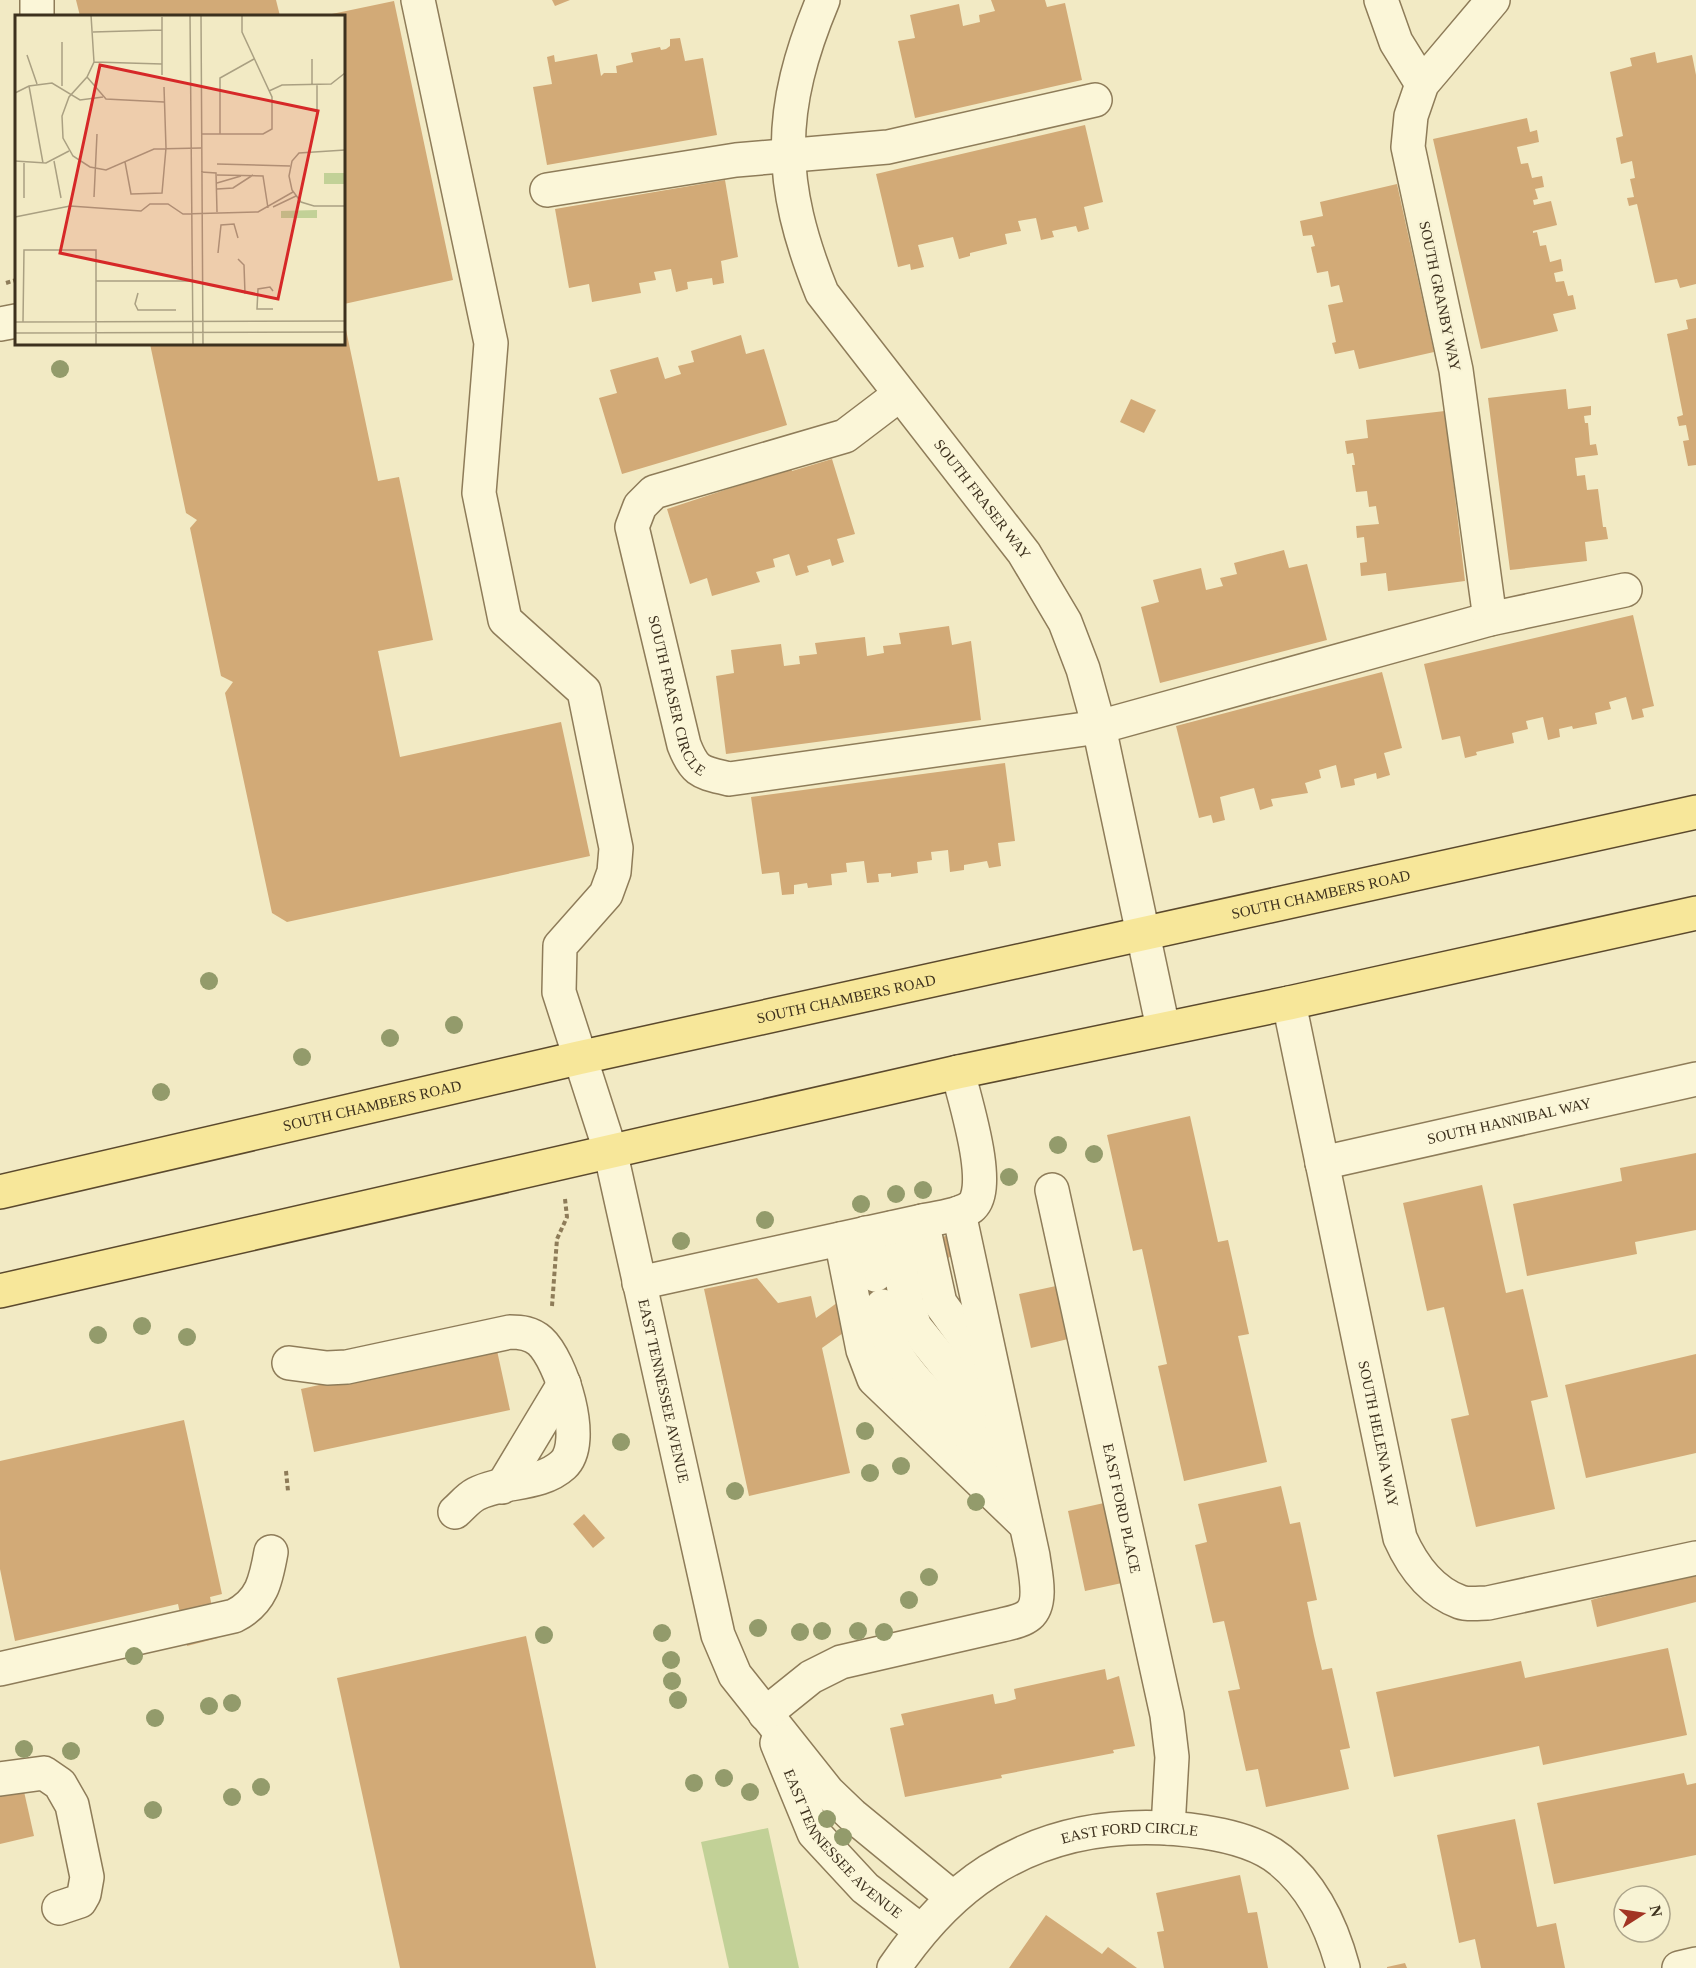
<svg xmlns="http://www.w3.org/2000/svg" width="1696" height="1968" font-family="Georgia,serif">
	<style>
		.green { fill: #c2d197 }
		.building { fill: #d2aa77 }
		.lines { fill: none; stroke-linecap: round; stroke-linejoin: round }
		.minor-casing { stroke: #8e7c59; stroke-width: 36 }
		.major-casing { stroke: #5b492d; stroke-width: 36 }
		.path { stroke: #8e7c59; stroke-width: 4; stroke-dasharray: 4.5 3; stroke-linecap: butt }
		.minor { stroke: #fbf6d8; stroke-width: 33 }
		.major { stroke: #f7e79a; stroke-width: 33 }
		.tree { fill: #939b6b }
		.labels { text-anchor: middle; stroke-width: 4.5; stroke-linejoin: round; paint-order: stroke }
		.street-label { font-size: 15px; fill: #3d311e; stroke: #f8f3d4 }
		.inset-road { fill: none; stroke: #aaa082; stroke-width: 1.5 }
		.view { fill: #d62828; fill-opacity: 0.15; stroke: #d62828; stroke-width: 3 }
		.inset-edge { fill: none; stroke: #3d311e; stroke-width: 3 }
	</style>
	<rect width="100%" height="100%" fill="#f2eac4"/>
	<path class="green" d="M768 1828 799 1968H729L701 1842Z"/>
	<g class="building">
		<path d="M76 0H276L280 16H80Z"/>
		<path d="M552 0H570L555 6Z"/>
		<path d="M991 0H1045L1047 7 1065 3 1082 80 915 118 898 41 915 38 910 15 959 4 963 26 980 22 979 15 995 11Z"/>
		<path d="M394 1 453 280 344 304V16L327 15Z"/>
		<path d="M680 38 685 61 703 58 717 135 547 165 533 87 552 84 547 57 554 55 555 62 597 54 601 76 604 73H617L616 66 633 62 631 53 660 47 661 50 666 49 670 46V39Z"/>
		<path d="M1655 52 1657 63 1692 55 1696 75V284L1680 288 1677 279 1655 283 1637 204 1629 206 1627 198 1634 197 1630 179 1635 178 1632 161 1621 164 1616 138 1623 136 1610 72 1632 66 1630 58Z"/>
		<path d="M1527 118 1530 132 1537 130 1539 142 1517 147 1521 164 1528 163 1532 178 1542 176 1544 187 1535 189 1538 199 1533 200 1534 205 1551 201 1557 225 1533 231V233L1537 232 1540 246 1546 245 1550 262 1561 259 1563 271 1554 273 1556 282 1564 281 1568 296 1573 295 1576 309 1553 314 1558 331 1481 349 1433 139Z"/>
		<path d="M1085 125 1103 202 1084 207 1089 229 1078 232 1076 226 1052 231 1054 237 1041 240 1036 218 1018 221 1021 231 1005 234 1007 244 970 253V256L959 259 953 237 918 245 924 267 911 270 910 264 898 267 876 174Z"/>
		<path d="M725 180 738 257 721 261 724 283 713 285 712 278 687 282 688 289 676 292 671 269 654 272 656 280 639 283 641 293 592 302 589 284 569 288 555 209Z"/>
		<path d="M1397 184 1434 352 1359 369 1354 350 1335 354 1332 343 1336 342 1328 305 1343 302 1339 285 1331 287 1328 271 1317 273 1311 247 1315 246 1312 235 1303 236 1300 221 1323 216 1320 202Z"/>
		<path d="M1696 318V465L1688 466 1683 441 1689 440 1686 425 1679 426 1677 417 1683 415 1667 334 1688 329 1686 320Z"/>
		<path d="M345 325 378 481 399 477 433 640 378 651 400 757 561 722 590 856 287 922 272 913 225 693 233 682 221 676 190 528 197 520 186 513 150 344H344Z"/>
		<path d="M741 335 746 354 764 349 787 425 622 474 599 398 617 393 610 370 658 357 665 379 681 374 678 366 694 362 691 351Z"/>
		<path d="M1566 389 1568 409 1591 406V415L1584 416 1585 423H1588L1590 445 1596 444 1598 455 1575 458 1577 476 1585 475 1587 490 1598 489 1603 527H1606L1608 539 1585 542 1587 561 1510 570 1488 398Z"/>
		<path d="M1131 399 1156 410 1144 433 1120 422Z"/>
		<path d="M1445 411 1465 581 1388 591 1386 573 1361 576 1360 563 1367 562 1364 537 1357 538 1356 526 1379 524 1378 519 1376 506 1369 507 1367 491 1356 492 1352 465H1355L1354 458 1353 453 1347 454 1345 441 1368 438 1366 420Z"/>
		<path d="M832 459 855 534 837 539 844 562 832 566 830 559 807 566 809 572 796 576 789 554 773 559 775 567 756 572 760 582 712 596 707 578 690 584 667 509 791 468 792 471Z"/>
		<path d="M1284 550 1289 568 1307 564 1327 640 1160 683 1141 607 1159 602 1153 580 1201 568 1206 590 1223 586 1220 578 1237 574 1234 563Z"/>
		<path d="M1633 615 1654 706 1642 709 1644 717 1632 720 1626 697 1609 702 1611 709 1595 713 1597 724 1573 729 1572 726 1559 729 1560 737 1548 740 1543 717 1526 721 1528 729 1512 733 1514 743 1476 752 1477 755 1465 758 1460 736 1442 740 1424 664Z"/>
		<path d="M949 626 952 645 971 641 981 720 726 754 716 676 734 673 731 650 781 644 784 666 800 664 799 656 817 654 815 643 865 637 867 656 884 653 883 646 901 644 899 633Z"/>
		<path d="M1382 672 1402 748 1384 753 1390 775 1377 779 1376 773 1354 779 1355 785 1341 788 1336 765 1319 770 1321 778 1305 783 1308 793 1271 799 1273 806 1260 810 1254 788 1220 797 1225 820 1213 823 1211 815 1199 818 1176 726Z"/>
		<path d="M1005 763 1015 841 998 843 1001 866 989 868 987 861 964 865V870L950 872 948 850 931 852 932 860 917 862 918 873 891 877V873L878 874 879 882 867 883 864 861 846 863 847 872 831 874 832 885 808 888 807 883 794 885V894L782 895 779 872 762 874 751 797Z"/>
		<path d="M1190 1116 1218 1242 1228 1240 1249 1334 1238 1336 1267 1462 1184 1481 1158 1366 1167 1364 1142 1249 1133 1251 1107 1135Z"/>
		<path d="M1696 1153V1230L1635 1242 1637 1254 1527 1276 1513 1204 1622 1181 1620 1168Z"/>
		<path d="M1482 1185 1506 1293 1523 1289 1548 1397 1531 1401 1555 1509 1476 1527 1451 1419 1469 1415 1444 1307 1427 1311 1403 1203Z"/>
		<path d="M946 1236 951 1256 822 1348 850 1473 749 1496 704 1289 757 1278 778 1303 811 1296 816 1318 909 1251 907 1245Z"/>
		<path d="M1056 1286 1068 1339 1031 1348 1019 1294Z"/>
		<path d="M496 1346 510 1410 314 1452 301 1389Z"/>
		<path d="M1696 1354V1453L1586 1478 1565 1385Z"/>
		<path d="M184 1420 222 1594 210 1597 218 1638 187 1646 178 1604 15 1641 0 1569V1461Z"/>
		<path d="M1281 1486 1290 1524 1300 1522 1317 1600 1307 1602 1314 1636 1322 1670 1332 1668 1350 1748 1340 1750 1349 1789 1266 1807 1258 1769 1246 1771 1228 1691 1240 1689 1224 1621 1213 1623 1195 1545 1207 1542 1198 1504Z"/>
		<path d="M1104 1503 1122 1583 1085 1591 1068 1511Z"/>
		<path d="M584 1514 605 1538 593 1548 573 1524Z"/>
		<path d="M1696 1573V1602L1597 1627 1591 1600Z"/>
		<path d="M526 1636 596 1968H400L337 1678Z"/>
		<path d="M1668 1648 1687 1735 1543 1765 1539 1746 1394 1777 1376 1692 1521 1661 1525 1678Z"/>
		<path d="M1105 1669 1107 1680 1119 1676 1135 1746 1113 1750 1114 1753 1001 1775 1002 1778 905 1797 890 1728 904 1725 901 1714 993 1694 995 1704 1006 1702 1016 1699 1014 1689Z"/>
		<path d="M1684 1773 1687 1785 1696 1783V1855L1554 1884 1537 1803Z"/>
		<path d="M23 1787 34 1836 0 1844V1792Z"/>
		<path d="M1515 1819 1537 1927 1556 1923 1565 1968H1481L1475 1939 1459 1943 1437 1835Z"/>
		<path d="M1240 1875 1248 1913 1257 1912 1268 1968H1164L1157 1932 1164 1931 1156 1893Z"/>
		<path d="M1046 1915 1102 1954 1108 1947 1137 1968H1009Z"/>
		<path d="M1405 1963 1407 1968H1387V1967Z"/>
	</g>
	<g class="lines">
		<defs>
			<g id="minor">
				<path id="s1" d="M418 0 491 343 479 493 505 620 584 691 616 848 614 872 606 894 560 946 559 992 610 1150 718 1635 735 1675 828 1792 852 1815 953 1898"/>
				<path id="s2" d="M823 0C777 110 777 182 822 293L1024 553 1065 622 1083 669 1099 727 1163 1028"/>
				<path d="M1381 0 1396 42 1422 84"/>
				<path d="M37 16V0"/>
				<path d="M547 190 736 160 888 147 1095 100"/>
				<path d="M0 324 16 321"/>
				<path id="s3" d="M899 395 845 436 654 492 640 506 632 527 684 745C695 773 701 772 729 779L1099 727 1490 619 1625 590"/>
				<path d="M1490 619 1456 370 1408 147 1411 116 1422 84 1493 0"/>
				<path id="s4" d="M1289 1003 1400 1538C1412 1565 1430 1591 1460 1602 1468 1605 1480 1603 1488 1603L1696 1558"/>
				<path id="s5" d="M1322 1163 1696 1079"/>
				<path id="s6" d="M1052 1190 1167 1715 1172 1757 1168 1828"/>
				<path d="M922 1221 940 1303 987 1368"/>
				<path d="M892 1228 907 1304 915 1327 1004 1437"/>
				<path d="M866 1233 875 1275"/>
				<path d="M841 1239 863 1350 874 1379 1025 1524"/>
				<path d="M639 1283 922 1221C937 1218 959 1216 971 1207 994 1189 964 1098 958 1072"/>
				<path d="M882 1306C885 1322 888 1340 896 1354 918 1391 973 1436 1004 1468"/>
				<path d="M289 1363 327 1368 347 1367 510 1332C521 1332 531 1333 540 1341 561 1360 588 1442 563 1465 540 1486 503 1480 476 1494 468 1498 462 1506 455 1512"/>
				<path d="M502 1487 564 1384"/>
				<path d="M0 1669 234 1616C262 1602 266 1580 271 1552"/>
				<path d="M765 1714 811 1677 841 1662 1002 1625C1010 1623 1022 1621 1029 1615 1043 1603 1035 1572 1033 1556L959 1213"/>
				<path id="s7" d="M777 1743 814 1833 865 1888 921 1931"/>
				<path d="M0 1779 44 1773 60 1784 72 1805 87 1877 84 1894 80 1901 59 1908"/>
				<path id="s8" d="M894 1968C920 1930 950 1896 989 1871 1054 1830 1129 1821 1204 1832 1230 1836 1259 1843 1280 1860 1314 1887 1332 1927 1343 1968"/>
				<path d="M1679 1968 1696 1964"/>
			</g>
			<g id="major">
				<path id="s9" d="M0 1192 578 1058 1696 812"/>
				<path d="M0 1291 958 1072 1289 1003 1696 913"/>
			</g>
		</defs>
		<use href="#minor" class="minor-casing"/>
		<use href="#major" class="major-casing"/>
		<g class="path">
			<path d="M6 283 16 280"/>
			<path d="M552 1306 557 1239 567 1217 565 1199"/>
			<path d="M286 1471 288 1491"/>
		</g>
		<use href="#minor" class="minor"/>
		<use href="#major" class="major"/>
	</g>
	<g class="tree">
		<circle cx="60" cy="369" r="9"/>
		<circle cx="209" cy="981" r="9"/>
		<circle cx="454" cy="1025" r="9"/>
		<circle cx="390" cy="1038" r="9"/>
		<circle cx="302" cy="1057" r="9"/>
		<circle cx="161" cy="1092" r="9"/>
		<circle cx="1058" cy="1145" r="9"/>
		<circle cx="1094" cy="1154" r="9"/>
		<circle cx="1009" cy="1177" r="9"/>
		<circle cx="923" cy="1190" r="9"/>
		<circle cx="896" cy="1194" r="9"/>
		<circle cx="861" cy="1204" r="9"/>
		<circle cx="765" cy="1220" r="9"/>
		<circle cx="681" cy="1241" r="9"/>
		<circle cx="142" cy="1326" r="9"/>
		<circle cx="98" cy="1335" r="9"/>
		<circle cx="187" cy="1337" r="9"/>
		<circle cx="865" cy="1431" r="9"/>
		<circle cx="621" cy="1442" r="9"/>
		<circle cx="901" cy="1466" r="9"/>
		<circle cx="870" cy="1473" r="9"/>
		<circle cx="735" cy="1491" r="9"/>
		<circle cx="976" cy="1502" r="9"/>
		<circle cx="929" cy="1577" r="9"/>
		<circle cx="909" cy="1600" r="9"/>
		<circle cx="758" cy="1628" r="9"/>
		<circle cx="822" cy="1631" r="9"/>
		<circle cx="858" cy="1631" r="9"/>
		<circle cx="800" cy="1632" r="9"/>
		<circle cx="884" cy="1632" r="9"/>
		<circle cx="662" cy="1633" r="9"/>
		<circle cx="544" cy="1635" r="9"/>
		<circle cx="134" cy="1656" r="9"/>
		<circle cx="671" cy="1660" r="9"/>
		<circle cx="672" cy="1681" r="9"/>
		<circle cx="678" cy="1700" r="9"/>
		<circle cx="232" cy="1703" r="9"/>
		<circle cx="209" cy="1706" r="9"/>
		<circle cx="155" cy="1718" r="9"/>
		<circle cx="24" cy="1749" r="9"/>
		<circle cx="71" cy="1751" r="9"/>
		<circle cx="724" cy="1778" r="9"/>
		<circle cx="694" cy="1783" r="9"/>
		<circle cx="261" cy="1787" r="9"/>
		<circle cx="750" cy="1792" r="9"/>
		<circle cx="232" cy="1797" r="9"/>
		<circle cx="153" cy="1810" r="9"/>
		<circle cx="827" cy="1819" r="9"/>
		<circle cx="843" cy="1837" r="9"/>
	</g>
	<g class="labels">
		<g class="street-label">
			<text transform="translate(1440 296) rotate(78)" y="5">SOUTH GRANBY WAY</text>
			<text dy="5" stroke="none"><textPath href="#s2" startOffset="564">SOUTH FRASER WAY</textPath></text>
			<text dy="5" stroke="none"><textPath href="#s3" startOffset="484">SOUTH FRASER CIRCLE</textPath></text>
			<text dy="5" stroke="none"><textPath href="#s9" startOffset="1354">SOUTH CHAMBERS ROAD</textPath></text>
			<text dy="5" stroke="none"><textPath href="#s9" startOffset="868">SOUTH CHAMBERS ROAD</textPath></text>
			<text dy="5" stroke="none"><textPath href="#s9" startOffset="382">SOUTH CHAMBERS ROAD</textPath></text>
			<text dy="5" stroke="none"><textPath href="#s5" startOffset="192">SOUTH HANNIBAL WAY</textPath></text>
			<text dy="5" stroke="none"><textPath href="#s1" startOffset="1473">EAST TENNESSEE AVENUE</textPath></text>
			<text dy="5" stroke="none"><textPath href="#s4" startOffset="440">SOUTH HELENA WAY</textPath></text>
			<text dy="5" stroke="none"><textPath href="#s6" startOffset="326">EAST FORD PLACE</textPath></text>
			<text dy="5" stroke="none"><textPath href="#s8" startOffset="285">EAST FORD CIRCLE</textPath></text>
			<text dy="5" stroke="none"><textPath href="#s7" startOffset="123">EAST TENNESSEE AVENUE</textPath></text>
		</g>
	</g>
	<g transform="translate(15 15)">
		<rect width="330" height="330" fill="#f2eac4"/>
		<path d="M309 158H330V169H309ZM302 195V203H266V196Z" fill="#c2d197"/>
		<path class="inset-road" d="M76 0 79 47 72 62 54 82 47 101 48 123 58 141 75 152 91 155 139 134 186 133M175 0 178 330M186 0 188 330M147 2V60M78 17 147 15M12 40 22 69M297 44V70M79 47 147 49M72 62 91 84 149 87M302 70V102M14 71 28 148M47 71V27M254 76 267 70 316 69 330 58M0 78 14 71 37 68 65 85 88 82M186 119H248L257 114V82L227 17V0M205 119V63L239 44M330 135 284 138 277 146 274 161 277 175 286 187 299 191H330M0 146 31 148 54 136M39 146 46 183M110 147 116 179 147 178 151 133 149 72M202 149 275 151M186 157 201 158 202 197M202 160 248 161 253 193M202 168 226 161M202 174 218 173 238 160M79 182 82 119M9 183V148M258 192 281 181M0 202 55 191 126 196 135 189H153L168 199 243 197 278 177M203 238 206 210 219 209 223 223M223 244 229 250 230 279M81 266H177M258 276 255 272 243 274 242 294H258M123 278 120 289 123 295H161M0 307 330 306M8 307 9 235H81V330M0 318 330 317"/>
		<path class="view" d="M85 50 303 96 263 284 45 238Z"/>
		<rect width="330" height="330" class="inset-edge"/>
	</g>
	<g transform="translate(1642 1914) rotate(78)"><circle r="28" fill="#f8f3d4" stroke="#ada58b" stroke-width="1.5"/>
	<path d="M0-4.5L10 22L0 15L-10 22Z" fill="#a23424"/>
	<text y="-9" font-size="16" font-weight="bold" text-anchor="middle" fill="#3d311e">N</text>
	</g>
</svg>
